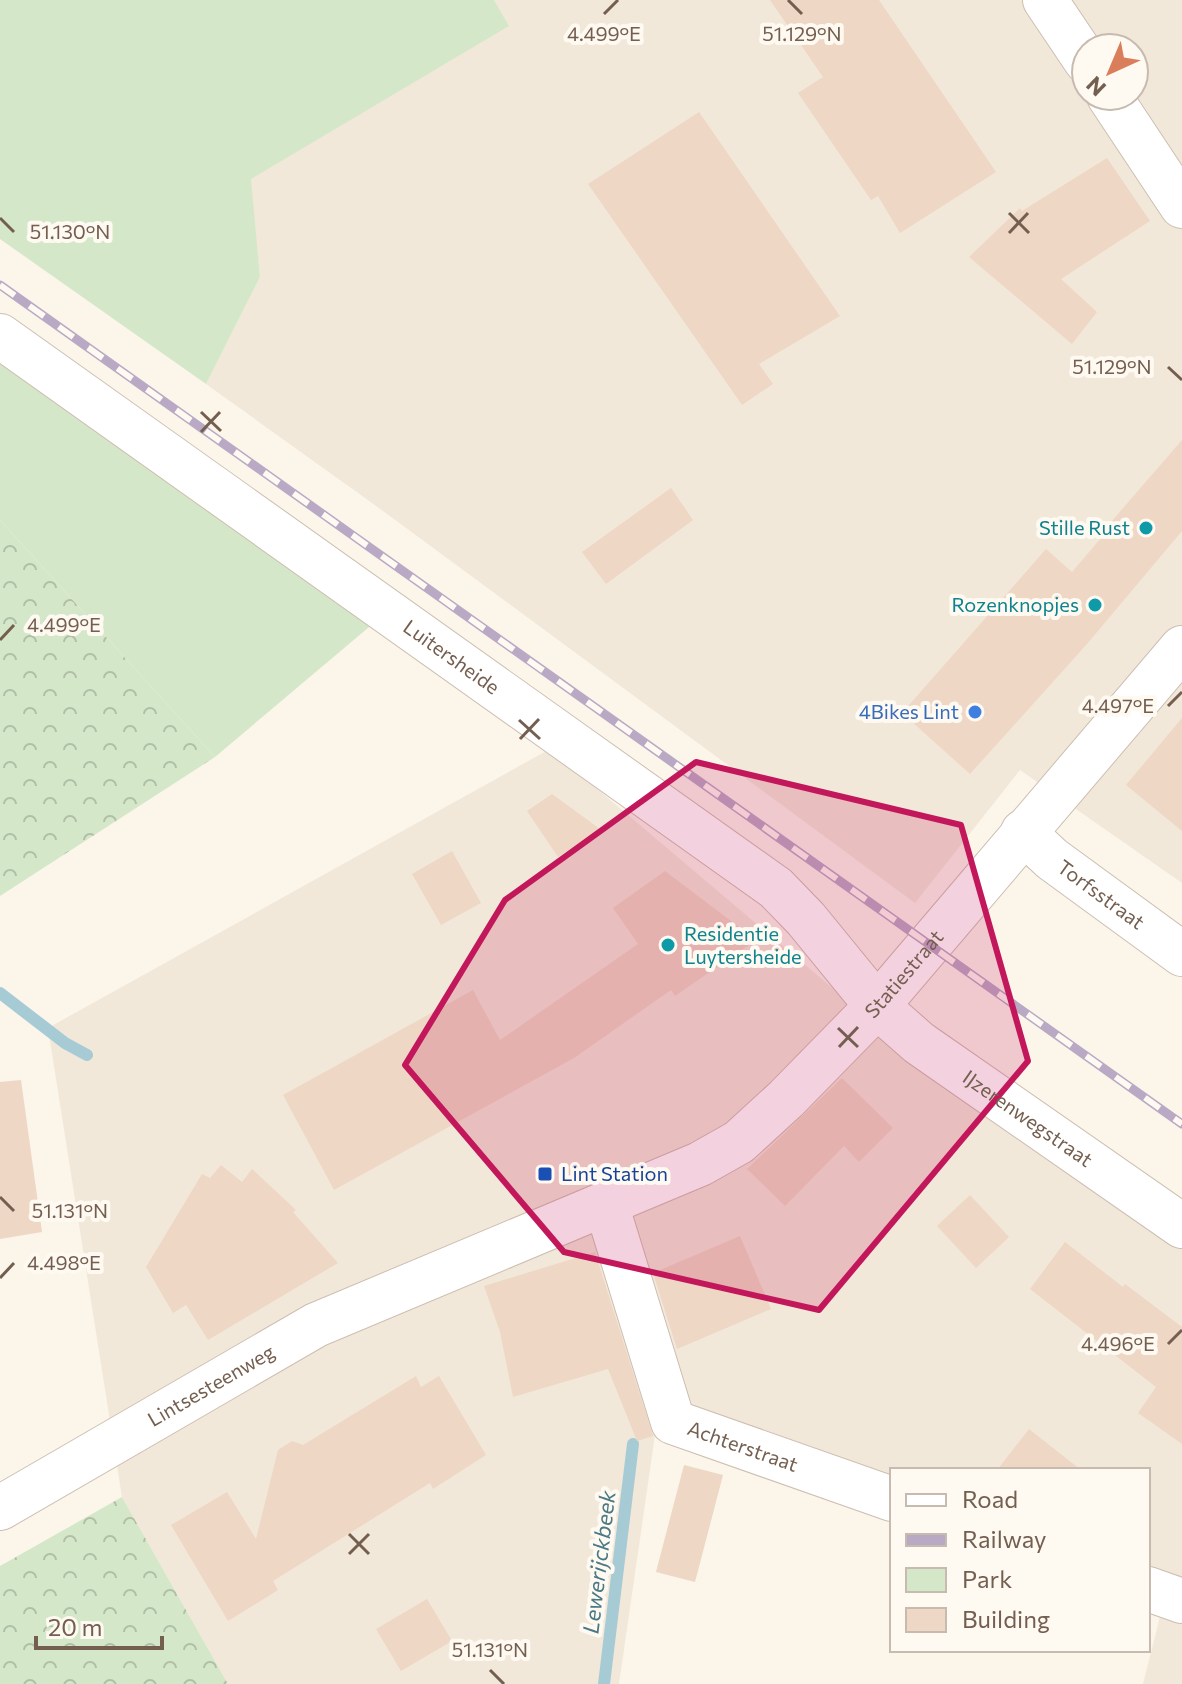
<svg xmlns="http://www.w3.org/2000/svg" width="1182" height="1684" font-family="Commissioner,sans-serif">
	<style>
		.residential { fill: #f2e8d9; fill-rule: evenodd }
		.green { fill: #d4e8c9 }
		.forest { fill: url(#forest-crowns) }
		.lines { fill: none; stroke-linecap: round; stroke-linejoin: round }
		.stream { stroke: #a7cbd5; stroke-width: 12 }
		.building { fill: #eed7c4 }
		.minor-casing { stroke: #cdbeb1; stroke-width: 46 }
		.minor { stroke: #fff; stroke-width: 44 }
		.rail-casing { stroke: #b9a9c5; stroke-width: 9 }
		.rail { stroke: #fef9f1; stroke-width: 6; stroke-dasharray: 18; stroke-linecap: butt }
		.marked { fill: #c2185b; fill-opacity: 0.2; stroke: #c2185b; stroke-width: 6; stroke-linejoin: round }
		.ticks { fill: none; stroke: #745e4f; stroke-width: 3 }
		.culture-dot { fill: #0f9aa8; stroke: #fef9f1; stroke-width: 3 }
		.shop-dot { fill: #3f7fe0; stroke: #fef9f1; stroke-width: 3 }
		.transit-dot { fill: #1a4fb4; stroke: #fef9f1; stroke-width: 3 }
		.labels { text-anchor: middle; stroke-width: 8; stroke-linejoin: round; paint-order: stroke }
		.culture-label { font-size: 20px; fill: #0d838f; stroke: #fef9f1; text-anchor: end }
		.street-label { font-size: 20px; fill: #745e4f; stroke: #fef9f1 }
		.shop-label { font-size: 20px; fill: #366cbe; stroke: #fef9f1; text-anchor: end }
		.transit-label { font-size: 20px; fill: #164399; stroke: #fef9f1; text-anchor: start }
		.water-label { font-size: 22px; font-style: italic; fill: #4a7985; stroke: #fef9f1 }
		.ticks-label { font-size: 20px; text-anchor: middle; fill: #745e4f; stroke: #fef9f1; stroke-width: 8; stroke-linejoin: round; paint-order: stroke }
	</style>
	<defs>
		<pattern id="forest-crowns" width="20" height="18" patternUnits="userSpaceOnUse" patternTransform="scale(2)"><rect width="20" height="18" fill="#d4e8c9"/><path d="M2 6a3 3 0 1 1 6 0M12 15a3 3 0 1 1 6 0" fill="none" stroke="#b1bfa6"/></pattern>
	</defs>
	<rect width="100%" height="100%" fill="#fbf5ea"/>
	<g class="residential">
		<path d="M494 0H1182V883L1020 770 915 903 379 508 206 384 260 277 250 179 508 26ZM1086 48H1134V96H1086Z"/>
		<path d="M550 749 863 1014 1182 1230V1684H1143L1163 1605 1148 1599V1470H892V1514L655 1435 619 1684H228L122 1497 48 1028Z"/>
	</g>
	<g class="green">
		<path d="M0 0H494L509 26 251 179 260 277 206 384 0 239Z"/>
		<path d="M0 352 375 622 215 757 0 520Z"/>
	</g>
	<g class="forest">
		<path d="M0 520 215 757 0 896Z"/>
		<path d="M122 1497 228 1684H0V1566Z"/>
	</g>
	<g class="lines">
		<g class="stream">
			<path d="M0 993 65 1043 87 1055"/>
			<path d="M604 1684 633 1444"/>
		</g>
	</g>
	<g class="building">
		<path d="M770 0H879L996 172 900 233 878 196 871 200 798 93 823 77Z"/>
		<path d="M699 112 840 316 759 364 773 384 742 405 588 184Z"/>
		<path d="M1107 158 1150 221 1061 279 1097 312 1072 344 969 257 1020 208 1022 211Z"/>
		<path d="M1182 440V531L1087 644 970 774 902 713 1046 549 1072 572 1113 524 1111 522Z"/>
		<path d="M671 488 693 520 606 584 582 552Z"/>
		<path d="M1182 718V831L1126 785Z"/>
		<path d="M552 794 600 829 558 857 527 811Z"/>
		<path d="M452 851 481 903 441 925 412 874Z"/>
		<path d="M665 871 756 940 675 996 671 990 574 1058 334 1190 283 1095 473 990 500 1040 638 944 613 908Z"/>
		<path d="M842 1078 893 1128 859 1162 844 1146 785 1206 747 1169Z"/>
		<path d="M21 1080 42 1232 0 1239V1082Z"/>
		<path d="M221 1165 242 1182 252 1169 296 1210 293 1212 338 1263 208 1340 186 1305 173 1313 146 1267 202 1174 210 1178Z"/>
		<path d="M970 1195 1009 1237 976 1268 937 1226Z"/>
		<path d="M740 1236 771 1309 677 1349 653 1273Z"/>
		<path d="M1065 1242 1123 1287 1125 1284 1182 1327V1444L1138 1413 1156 1387 1030 1289Z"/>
		<path d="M595 1252 653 1436 637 1441 608 1369 513 1397 500 1332 484 1286Z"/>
		<path d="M416 1376 421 1387 439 1376 486 1455 433 1489 430 1483 273 1581 278 1590 228 1621 171 1525 227 1492 256 1539 278 1450 292 1441 303 1445Z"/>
		<path d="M1029 1429 1081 1470H997Z"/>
		<path d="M684 1465 723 1475 695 1582 656 1572Z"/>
		<path d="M427 1599 452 1641 401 1671 376 1629Z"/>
	</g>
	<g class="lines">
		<defs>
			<g id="minor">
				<path d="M1045 0 1086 61"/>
				<path d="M1109 96 1182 206"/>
				<path id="s1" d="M0 336 776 888 806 919 877 1006 919 1043 1182 1226"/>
				<path id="s2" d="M1023 832 1052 859 1182 954"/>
				<path id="s3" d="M606 1204 673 1422 892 1499"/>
				<path id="s4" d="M0 1508 316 1325 700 1164 739 1142 786 1099 877 1006 1182 648"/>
				<path d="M1148 1589 1182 1601"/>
			</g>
		</defs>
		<use href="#minor" class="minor-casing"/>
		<use href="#minor" class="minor"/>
		<defs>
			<path id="rail" d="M0 285 1182 1124"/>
		</defs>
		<use href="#rail" class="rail-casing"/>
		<use href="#rail" class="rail"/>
	</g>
	<path class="marked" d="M696 762 961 825 1028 1061 819 1310 564 1252 405 1065 505 900Z"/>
	<path class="ticks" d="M788 0 802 14M604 14 618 0M1009 213 1029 233M0 218 14 232M1009 233 1028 213M1168 367 1182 380M201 412 221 431M201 432 220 412M0 640 14 625M1168 706 1182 692M519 720 540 739M520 739 539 719M838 1028 858 1047M839 1047 858 1027M0 1197 14 1211M0 1278 14 1263M1168 1344 1182 1330M349 1534 369 1554M349 1554 369 1534M490 1670 504 1684"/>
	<g class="culture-dot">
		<circle cx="1146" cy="528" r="8"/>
		<circle cx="1095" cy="605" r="8"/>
		<circle cx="668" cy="945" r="8"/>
	</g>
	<circle class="shop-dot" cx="975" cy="712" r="8"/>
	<rect class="transit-dot" x="537" y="1166" width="16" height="16" rx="4"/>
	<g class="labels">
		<g class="culture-label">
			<text x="1130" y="535">Stille Rust</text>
			<text x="1079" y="612">Rozenknopjes</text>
			<text x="684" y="941" text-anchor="start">Residentie<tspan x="684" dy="23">Luytersheide</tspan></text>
		</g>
		<g class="street-label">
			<text dy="7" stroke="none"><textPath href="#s1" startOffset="554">Luitersheide</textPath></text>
			<text dy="7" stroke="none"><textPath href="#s2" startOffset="100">Torfsstraat</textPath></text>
			<text dy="7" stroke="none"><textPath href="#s4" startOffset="1062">Statiestraat</textPath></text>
			<text dy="7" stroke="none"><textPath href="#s1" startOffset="1296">IJzerenwegstraat</textPath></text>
			<text dy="7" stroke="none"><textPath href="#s4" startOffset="244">Lintsesteenweg</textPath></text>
			<text dy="7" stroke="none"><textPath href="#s3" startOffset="302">Achterstraat</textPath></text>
		</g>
		<g class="shop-label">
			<text x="959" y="719">4Bikes Lint</text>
		</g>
		<g class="transit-label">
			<text x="561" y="1181">Lint Station</text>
		</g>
		<g class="water-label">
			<text transform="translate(599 1562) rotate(-83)" y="8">Lewerijckbeek</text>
		</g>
	</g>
	<g class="ticks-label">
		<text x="802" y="41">51.129°N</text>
		<text x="604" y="41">4.499°E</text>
		<text x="70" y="239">51.130°N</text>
		<text x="1112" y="374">51.129°N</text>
		<text x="64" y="632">4.499°E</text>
		<text x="1118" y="713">4.497°E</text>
		<text x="70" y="1218">51.131°N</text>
		<text x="64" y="1270">4.498°E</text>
		<text x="1118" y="1351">4.496°E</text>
		<text x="490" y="1657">51.131°N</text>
	</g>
	<rect x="890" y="1468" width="260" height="184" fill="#fef9f1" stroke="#c7bbb0" stroke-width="2"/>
	<rect x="906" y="1494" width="40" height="12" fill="#ffffff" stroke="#c7bbb0" stroke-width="2"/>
	<text x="962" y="1508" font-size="24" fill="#745e4f">Road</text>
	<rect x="906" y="1534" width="40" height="12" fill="#b9a9c5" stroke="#c7bbb0" stroke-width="2"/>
	<text x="962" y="1548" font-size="24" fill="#745e4f">Railway</text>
	<rect x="906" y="1568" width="40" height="24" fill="#d4e8c9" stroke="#c7bbb0" stroke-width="2"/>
	<text x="962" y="1588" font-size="24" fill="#745e4f">Park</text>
	<rect x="906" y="1608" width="40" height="24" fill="#eed7c4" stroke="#c7bbb0" stroke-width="2"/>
	<text x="962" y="1628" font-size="24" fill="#745e4f">Building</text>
	<g transform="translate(1110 72) rotate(224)"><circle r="38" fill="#fef9f1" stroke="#c7bbb0" stroke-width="2"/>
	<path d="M0-6L14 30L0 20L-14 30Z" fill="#da7d5a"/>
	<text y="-12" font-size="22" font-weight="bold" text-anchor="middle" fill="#745e4f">N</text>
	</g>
	<path d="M36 1636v12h126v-12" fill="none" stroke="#745e4f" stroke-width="4"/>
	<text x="48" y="1636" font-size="24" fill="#745e4f" stroke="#fef9f1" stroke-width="6" paint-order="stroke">20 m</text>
</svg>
